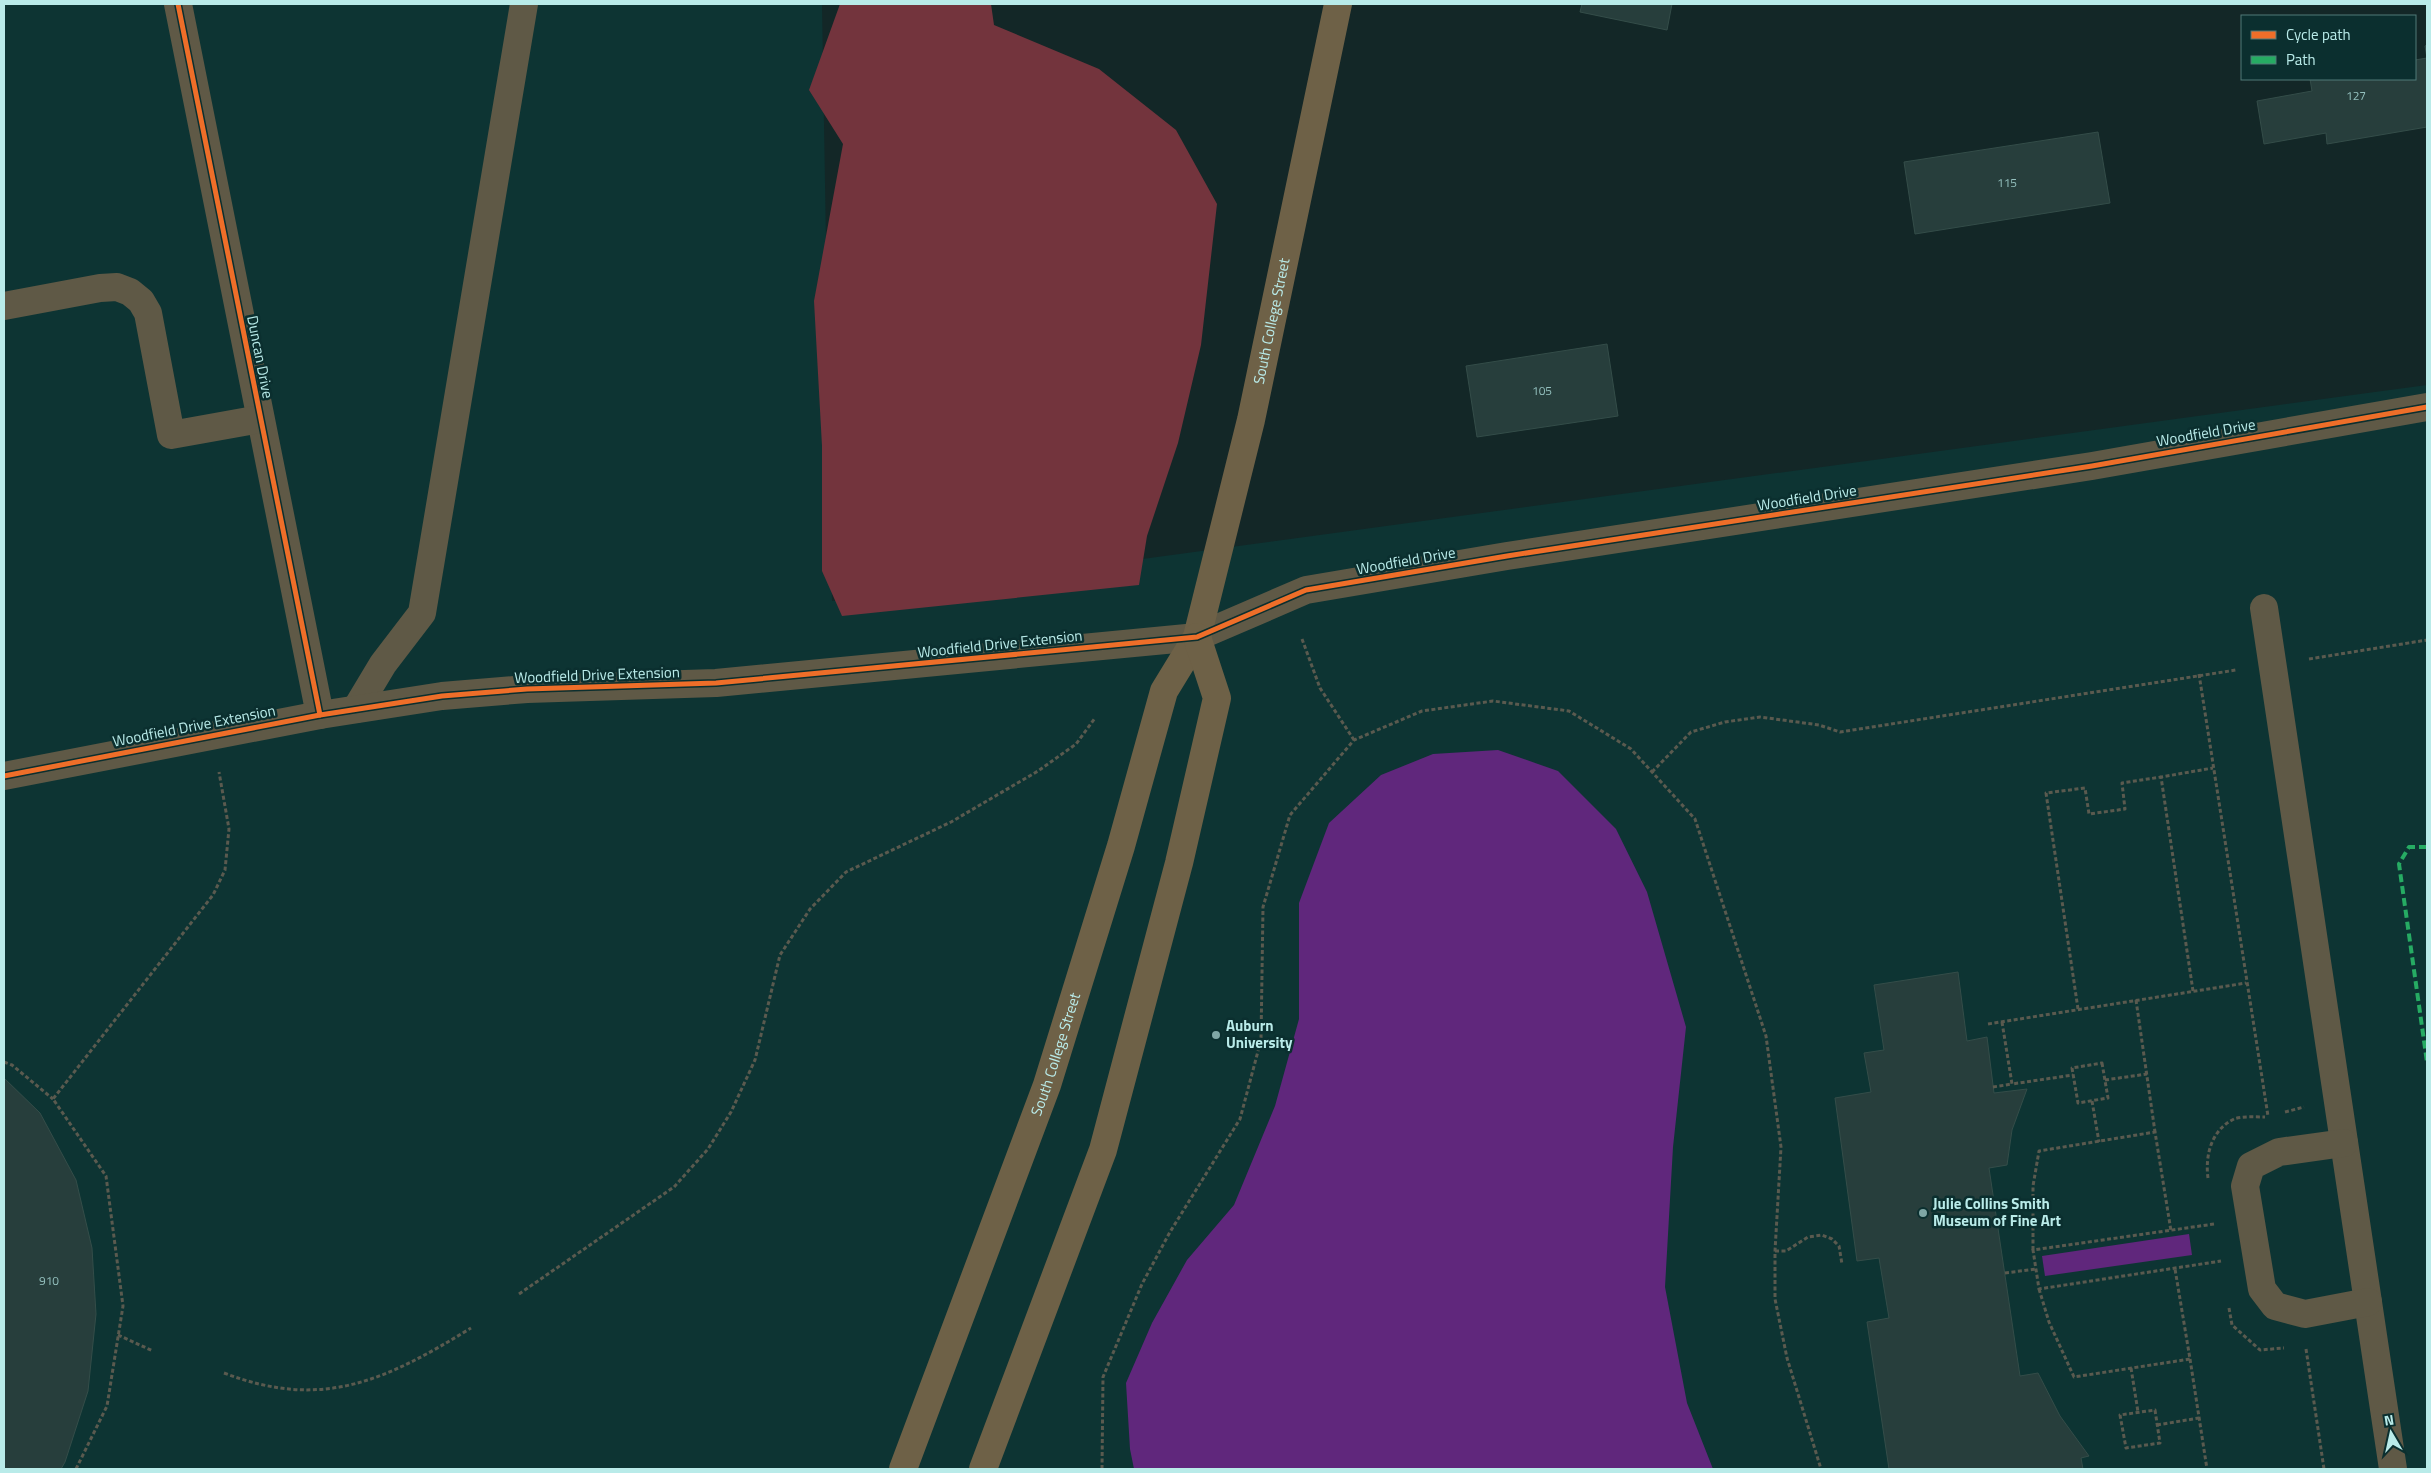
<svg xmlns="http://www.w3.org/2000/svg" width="2431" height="1473" font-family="'Titillium Web',sans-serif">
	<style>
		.built { fill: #0d3433 }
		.green { fill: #73343d }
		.water { fill: #60277c }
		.building { fill: #273e3c; stroke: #344d49 }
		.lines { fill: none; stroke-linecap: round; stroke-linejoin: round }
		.path { stroke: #5a5a4f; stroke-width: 3; stroke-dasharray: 4 2.5; stroke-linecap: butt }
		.minor { stroke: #5f5946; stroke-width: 28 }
		.major { stroke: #6e6147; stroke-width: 28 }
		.quiet { stroke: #26ab63; stroke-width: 4; stroke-dasharray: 8 4; stroke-linecap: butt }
		.cycleway-casing { stroke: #0b2f2f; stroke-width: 8 }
		.cycleway { stroke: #ee6e29; stroke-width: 5 }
		.poi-dot { fill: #7fa6a5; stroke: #0b2f2f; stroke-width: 2 }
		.labels { text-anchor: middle; stroke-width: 5; stroke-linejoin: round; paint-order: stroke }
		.number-label { font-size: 12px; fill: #94c0be }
		.street-label { font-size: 15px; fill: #b9ebe9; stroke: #0b2f2f }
		.poi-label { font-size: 15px; font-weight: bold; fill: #b9ebe9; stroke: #0b2f2f; text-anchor: start }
	</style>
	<rect width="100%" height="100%" fill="#132727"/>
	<path class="built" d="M4 4H822L832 601 2427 385V1469H4Z"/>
	<path class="green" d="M840 4H991L994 25 1099 69 1176 130 1217 204 1201 345 1178 443 1147 536 1139 585 842 616 822 571V446L814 301 843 144 809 90Z"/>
	<g class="water">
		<path d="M1498 750 1558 771 1616 829 1647 892 1686 1027 1673 1147 1665 1287 1687 1403 1713 1469H1134L1130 1449 1126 1383 1152 1323 1187 1260 1234 1205 1275 1106 1299 1019V903L1329 823 1381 775 1433 754Z"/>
		<path d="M2189 1234 2192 1255 2045 1276 2042 1256Z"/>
	</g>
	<g class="building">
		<path d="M1582 4H1672L1667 30 1580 12Z"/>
		<path d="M2427 45V127L2327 144 2326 133 2264 144 2257 101 2312 91 2310 79H2415V60L2427 58 2425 46Z"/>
		<path d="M2098 132 2110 203 1915 234 1904 162Z"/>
		<path d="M1607 344 1618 416 1477 437 1466 366Z"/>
		<path d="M1958 972 1967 1041 1987 1037 1994 1093 2027 1089 2012 1130 2007 1165 1989 1168 2020 1376 2038 1373 2060 1416 2089 1456 2081 1458 2083 1469H1889L1867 1322 1889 1318 1879 1258 1857 1261 1835 1098 1871 1092 1864 1053 1884 1050 1874 985Z"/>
		<path d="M4 1078 40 1113 76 1180 92 1248 96 1314 88 1391 65 1462 61 1469H4Z"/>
	</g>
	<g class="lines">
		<g class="path">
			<path d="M1302 639 1320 688 1354 740"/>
			<path d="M2309 659 2427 640"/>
			<path d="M2199 674 2268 1116"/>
			<path d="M1652 772 1691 732 1725 722 1760 717 1819 725 1840 732 2236 670"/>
			<path d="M2193 991 2161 777 2213 768"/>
			<path d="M2136 1000 2155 1132"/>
			<path d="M2078 1009 2046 793 2085 788 2089 814 2125 809 2122 783 2161 777"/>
			<path d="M2002 1022 2012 1084 2073 1075"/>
			<path d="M1988 1024 2246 983"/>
			<path d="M4 1062 12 1065 53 1099"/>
			<path d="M2102 1063 2108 1098 2078 1103 2072 1068Z"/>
			<path d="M2105 1080 2147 1074"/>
			<path d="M1993 1087 2012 1084"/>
			<path d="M2092 1101 2099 1142"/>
			<path d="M2285 1112 2304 1107"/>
			<path d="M2208 1178C2205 1156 2211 1130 2234 1119 2242 1116 2256 1117 2265 1117"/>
			<path d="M2214 1224 2033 1250 2039 1289 2221 1261"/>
			<path d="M2033 1250V1186L2039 1151 2155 1132 2171 1231"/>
			<path d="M1775 1251H1786L1808 1237 1822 1235 1832 1239 1839 1246 1842 1264"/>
			<path d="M2005 1273 2036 1269"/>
			<path d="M2039 1289 2049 1322 2074 1377 2190 1359 2175 1269"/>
			<path d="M519 1294 674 1187 708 1149 731 1112 755 1060 780 955 810 909 846 872 951 822 1038 771 1076 744 1095 718"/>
			<path d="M2229 1308 2232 1325 2260 1350 2284 1348"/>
			<path d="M118 1335 153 1351"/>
			<path d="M2306 1349 2324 1469"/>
			<path d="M2190 1359 2207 1469"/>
			<path d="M2131 1368 2138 1412"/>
			<path d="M224 1373C323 1411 386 1380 471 1328"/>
			<path d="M2155 1410 2160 1443 2126 1448 2120 1415Z"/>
			<path d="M2157 1425 2199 1418"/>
			<path d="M76 1469 107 1406 123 1306 106 1176 53 1099 213 895 225 870 229 829 219 772"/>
			<path d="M1102 1469 1103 1377 1142 1284 1170 1232 1240 1119 1261 1040 1263 907 1290 815 1354 740 1422 711 1493 701 1569 711 1631 749 1695 819 1766 1036 1781 1147 1775 1251V1299L1787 1358 1821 1469"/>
		</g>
		<g class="minor">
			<path d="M178 4 320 715"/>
			<path d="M4 306 100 288 117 287 130 292 141 301 148 313 171 435 260 419"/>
			<path d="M2264 608 2393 1469"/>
			<path d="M356 709 383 664 422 613 524 4"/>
			<path d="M4 776 320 715 442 696 527 689 716 683 1197 637 1306 590 1507 556 2092 466 2427 407"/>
			<path d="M2344 1143 2279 1152 2251 1166 2245 1186 2262 1289 2275 1306 2305 1314 2368 1302"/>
		</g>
		<g class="major">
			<path id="s1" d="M903 1469 1047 1085 1121 846 1164 691 1197 637 1251 420 1338 4"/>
			<path d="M983 1469 1103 1150 1179 863 1217 698 1197 637"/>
		</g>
		<path class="quiet" d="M2427 847H2409L2399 864 2427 1062"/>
		<defs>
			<g id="cycleway">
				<path d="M178 4 320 715"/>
				<path d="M4 776 320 715 442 696 527 689 716 683 1197 637 1306 590 1507 556 2092 466 2427 407"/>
			</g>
		</defs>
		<use href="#cycleway" class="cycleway-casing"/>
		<use href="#cycleway" class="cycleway"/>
	</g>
	<g class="poi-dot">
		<circle cx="1216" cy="1035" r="5"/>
		<circle cx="1923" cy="1213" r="5"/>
	</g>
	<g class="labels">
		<g class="number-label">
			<text x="2356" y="100">127</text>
			<text x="2007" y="187">115</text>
			<text x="1542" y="395">105</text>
			<text x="49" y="1285">910</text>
		</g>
		<g class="street-label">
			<text dy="5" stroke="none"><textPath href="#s1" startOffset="1209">South College Street</textPath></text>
			<text transform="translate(260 357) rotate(79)" y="5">Duncan Drive</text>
			<text transform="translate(2206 433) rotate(-10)" y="5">Woodfield Drive</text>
			<text transform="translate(1807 498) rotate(-9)" y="5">Woodfield Drive</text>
			<text transform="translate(1406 561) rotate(-10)" y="5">Woodfield Drive</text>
			<text transform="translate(1000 644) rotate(-6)" y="5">Woodfield Drive Extension</text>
			<text transform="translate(597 675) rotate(-2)" y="5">Woodfield Drive Extension</text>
			<text transform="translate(194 726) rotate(-11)" y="5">Woodfield Drive Extension</text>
			<text dy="5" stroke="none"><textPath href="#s1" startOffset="442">South College Street</textPath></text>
		</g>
		<g class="poi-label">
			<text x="1226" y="1031">Auburn<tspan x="1226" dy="17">University</tspan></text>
			<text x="1933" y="1209">Julie Collins Smith<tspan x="1933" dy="17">Museum of Fine Art</tspan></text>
		</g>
	</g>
	<rect width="2431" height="1473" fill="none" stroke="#b9ebe9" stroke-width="10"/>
	<rect x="2241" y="15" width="175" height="65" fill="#0b2f2f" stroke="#517a79"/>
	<rect x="2251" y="31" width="25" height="8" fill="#ee6e29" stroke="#517a79"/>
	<text x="2286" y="40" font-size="15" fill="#b9ebe9">Cycle path</text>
	<rect x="2251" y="56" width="25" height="8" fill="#26ab63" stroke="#517a79"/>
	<text x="2286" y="65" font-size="15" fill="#b9ebe9">Path</text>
	<g transform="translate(2391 1433) rotate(351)" stroke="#0b2f2f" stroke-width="4" paint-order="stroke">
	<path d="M0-4L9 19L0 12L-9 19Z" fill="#b9ebe9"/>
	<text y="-8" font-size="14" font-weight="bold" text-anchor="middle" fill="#b9ebe9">N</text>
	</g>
</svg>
